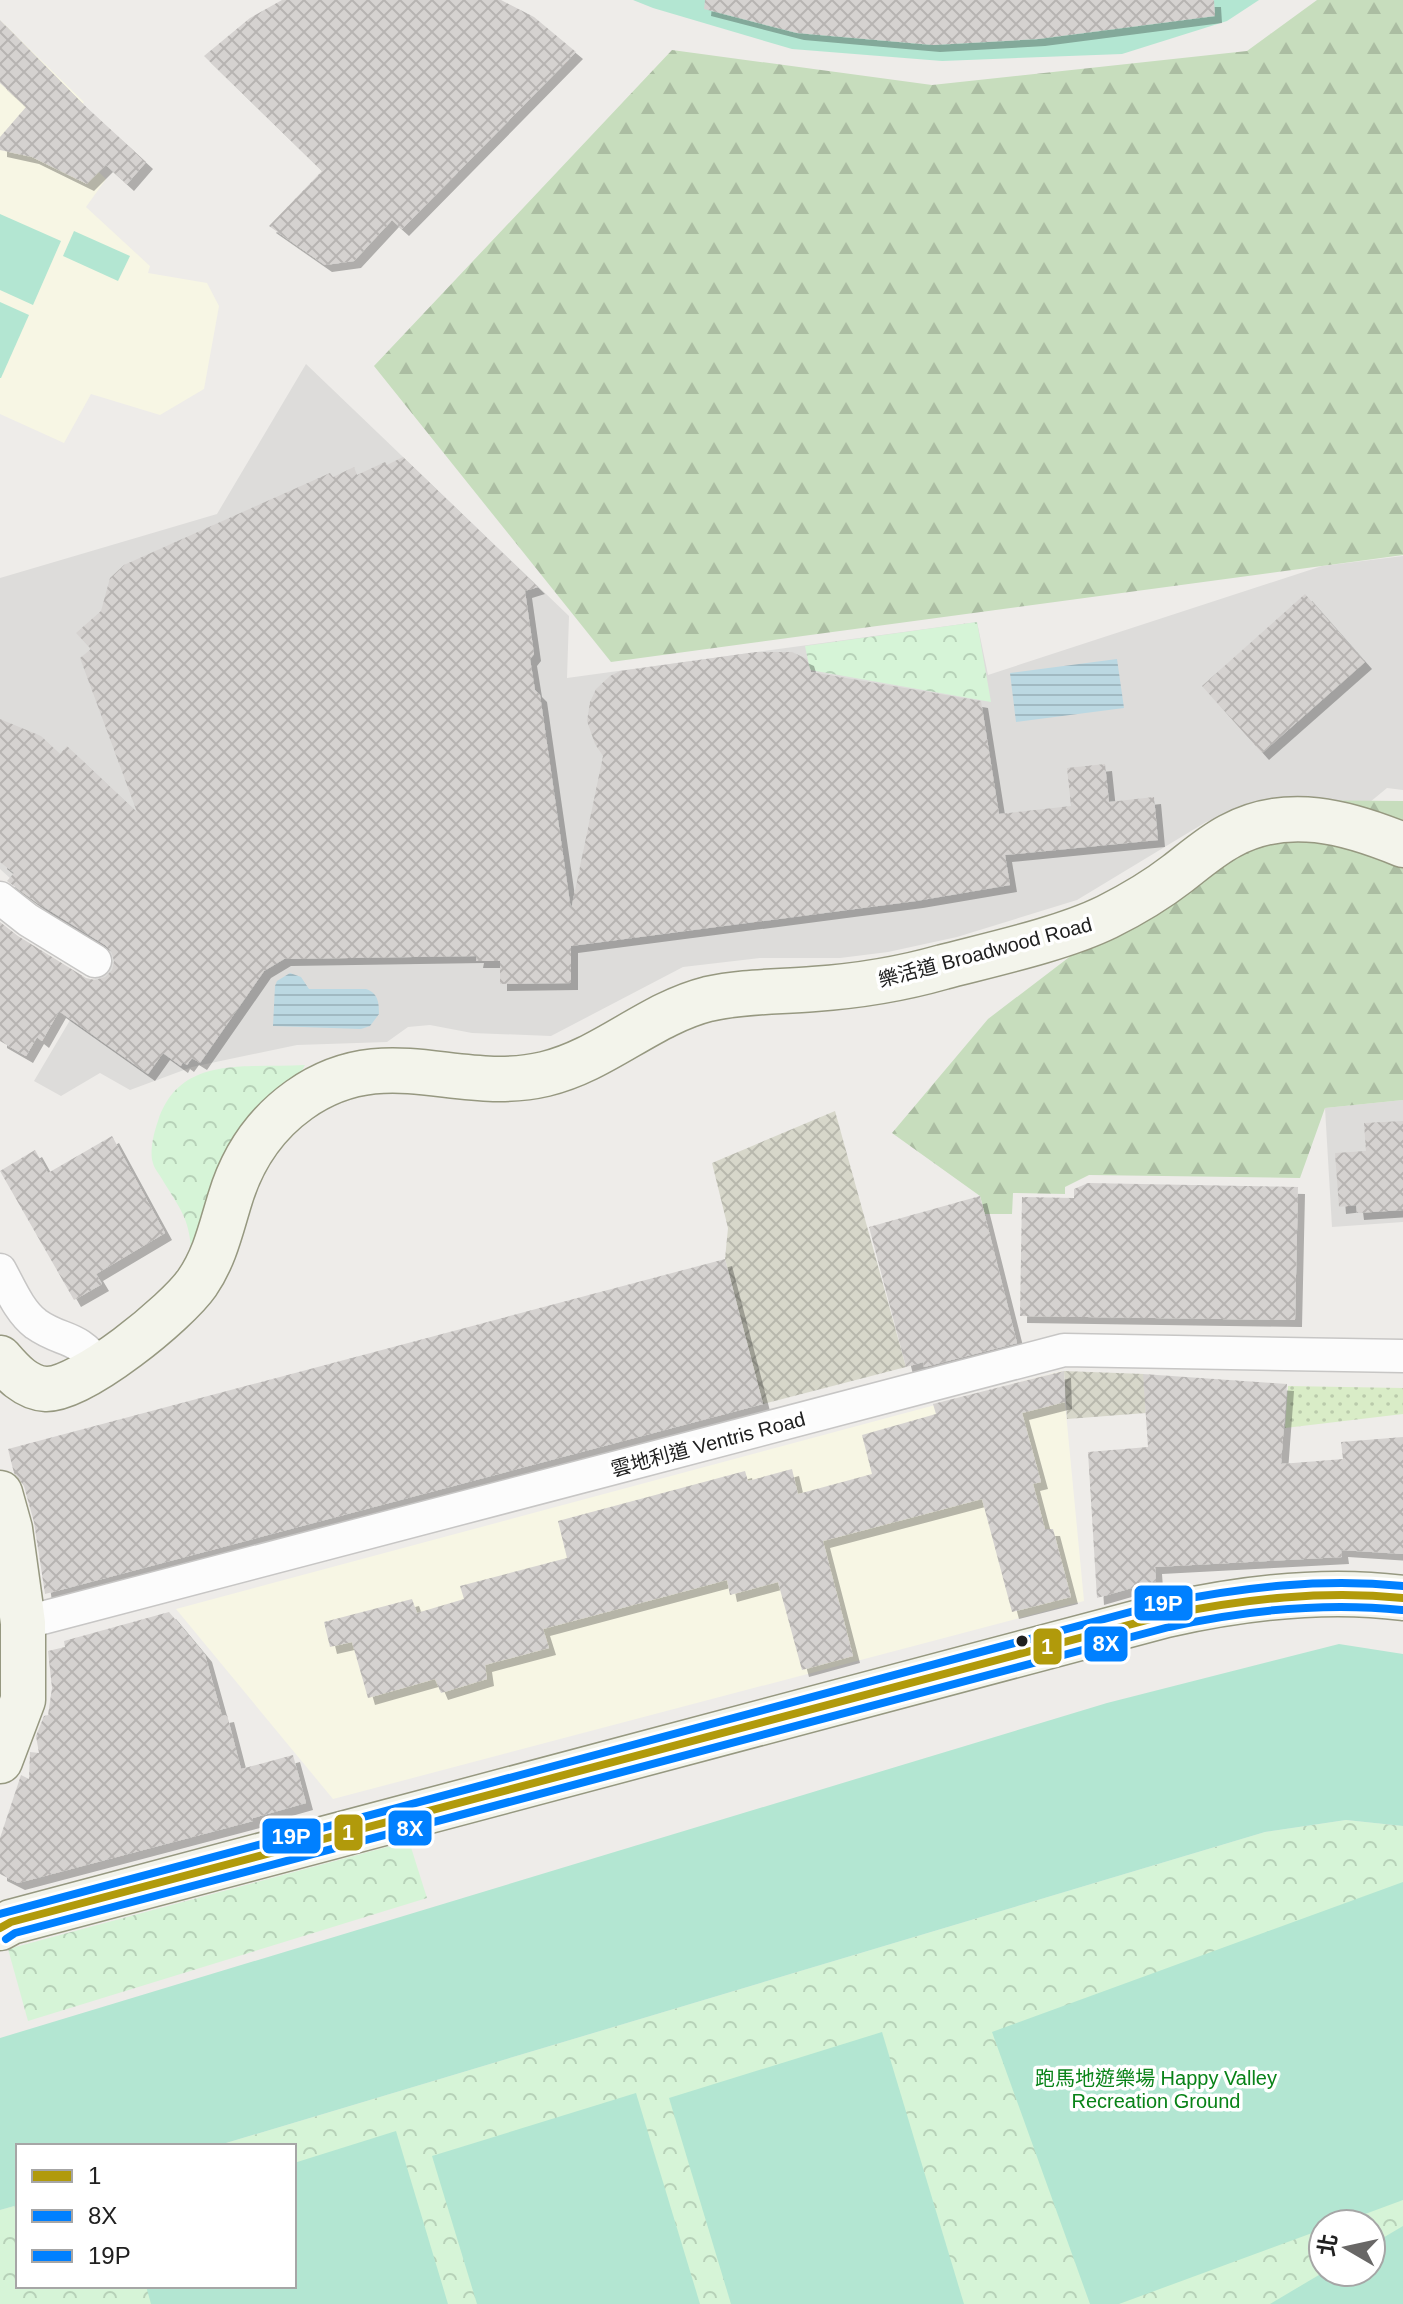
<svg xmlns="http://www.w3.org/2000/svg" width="1403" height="2304" font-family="Arial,'Noto Sans TC',sans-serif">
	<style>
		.residential { fill: #dddcda }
		.education { fill: #f7f6e4 }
		.construction { fill: url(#construction-cross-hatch) }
		.forest { fill: url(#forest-firs) }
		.park { fill: url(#park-crowns); fill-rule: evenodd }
		.garden { fill: url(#garden-dots) }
		.pitch { fill: #b3e6d2 }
		.water { fill: url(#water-rules) }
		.building { fill: url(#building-cross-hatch); filter: url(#shadow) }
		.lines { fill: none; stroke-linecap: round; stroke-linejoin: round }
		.street-casing { stroke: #c7c6c5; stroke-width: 35 }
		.secondary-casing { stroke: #969880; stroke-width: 47 }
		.street { stroke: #fcfcfc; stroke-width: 32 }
		.secondary { stroke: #f3f4eb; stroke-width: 44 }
		.bus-1-casing { stroke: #fff; stroke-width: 14 }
		.bus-2-casing { stroke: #fff; stroke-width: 14 }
		.bus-3-casing { stroke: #fff; stroke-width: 14 }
		.bus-1 { stroke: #b19a0b; stroke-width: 8 }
		.bus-2 { stroke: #0080ff; stroke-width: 8 }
		.bus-3 { stroke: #0080ff; stroke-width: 8 }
		.bus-dot { fill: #202020; stroke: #fff; stroke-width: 3 }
		.labels { text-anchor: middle; stroke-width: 7; stroke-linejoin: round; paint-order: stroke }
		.street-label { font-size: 20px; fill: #202020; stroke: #fff }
		.park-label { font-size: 20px; fill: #098318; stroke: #fff }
		.line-badge { stroke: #fff; stroke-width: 3 }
		.badge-label { font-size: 22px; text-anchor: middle; font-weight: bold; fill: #fff }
	</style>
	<defs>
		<pattern id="construction-cross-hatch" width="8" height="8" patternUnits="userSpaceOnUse" patternTransform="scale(2)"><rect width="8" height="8" fill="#d7d7ca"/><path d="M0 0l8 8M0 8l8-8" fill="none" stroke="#b8b8ad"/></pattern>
		<pattern id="forest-firs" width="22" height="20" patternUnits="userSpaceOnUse" patternTransform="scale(2)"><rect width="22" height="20" fill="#c7ddbd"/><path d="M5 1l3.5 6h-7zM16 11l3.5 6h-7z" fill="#abbda2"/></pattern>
		<pattern id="park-crowns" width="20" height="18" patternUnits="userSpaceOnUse" patternTransform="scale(2)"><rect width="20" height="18" fill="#d6f4d7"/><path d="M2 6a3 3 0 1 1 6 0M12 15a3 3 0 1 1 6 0" fill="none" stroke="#b7d1b8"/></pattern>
		<pattern id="garden-dots" width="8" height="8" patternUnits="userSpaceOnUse" patternTransform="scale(2)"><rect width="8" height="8" fill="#d9ecc7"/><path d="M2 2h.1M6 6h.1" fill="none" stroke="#bacaab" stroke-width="1.8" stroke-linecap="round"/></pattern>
		<pattern id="water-rules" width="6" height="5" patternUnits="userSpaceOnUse" patternTransform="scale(2)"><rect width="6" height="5" fill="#bbd8e2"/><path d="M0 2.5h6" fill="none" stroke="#a0b9c2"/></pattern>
		<pattern id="building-cross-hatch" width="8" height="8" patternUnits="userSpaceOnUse" patternTransform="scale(2)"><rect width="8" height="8" fill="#d5d2d0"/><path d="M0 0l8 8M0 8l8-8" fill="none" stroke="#b7b4b2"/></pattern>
		<filter id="shadow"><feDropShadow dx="7" dy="7" stdDeviation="0" flood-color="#0004"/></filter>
	</defs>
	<rect width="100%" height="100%" fill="#eeece9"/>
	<g class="residential">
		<path d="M306 364 569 616 567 678 977 622 988 675 1322 566 1403 556V790L1387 788 1358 812 1255 804 1206 822 1077 900 957 937 888 952 840 958H760L683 967 551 1036 472 1033 430 1025 408 1027 387 1042 297 1045 192 1067 130 1090 100 1073 61 1096 34 1081 108 956 43 908 0 869V578L217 514Z"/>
		<path d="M1403 1100V1222L1332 1227 1325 1108Z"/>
	</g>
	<g class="education">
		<path d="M0 20 84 102 58 132 106 179 86 207 150 266 148 273 207 283 219 306 204 389 160 415 91 394 64 443 0 414Z"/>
		<path d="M1062 1371 1084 1601 333 1799 176 1609Z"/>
	</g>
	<g class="construction">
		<path d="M835 1111 906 1367 763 1404 725 1259 728 1228 712 1163Z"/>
		<path d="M1064 1371 1144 1374 1146 1413 1067 1419Z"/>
	</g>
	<g class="forest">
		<path d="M1317 0H1403V555L611 662 374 366 672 50 932 85 1247 51Z"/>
		<path d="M1275 800 1403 801V1100L1325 1108 1300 1178 1089 1175 1065 1187V1194L1013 1193 1012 1214H985L980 1196 892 1133 988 1019Z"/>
	</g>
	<g class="park">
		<path d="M977 622 991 702 810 670 805 646Z"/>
		<path d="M305 1065 299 1076 191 1251C190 1218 178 1206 162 1179 159 1174 154 1168 153 1163 149 1152 154 1132 158 1121 180 1053 248 1069 305 1065Z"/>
		<path d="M1346 1820 1403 1826V2304H0V2210L18 2205V2286H294V2146H216L1265 1832ZM1323 2224H1371V2272H1323Z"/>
		<path d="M409 1841 427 1898 28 2021 8 1949Z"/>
	</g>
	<path class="garden" d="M1288 1386 1403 1388V1414L1285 1428Z"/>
	<g class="pitch">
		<path d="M633 0H1259L1227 21 1122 54 942 61 792 49 653 8Z"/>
		<path d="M0 214 61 241 33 305 0 290Z"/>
		<path d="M74 231 130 256 118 281 63 256Z"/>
		<path d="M0 302 29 315 1 378H0Z"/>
		<path d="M1339 1644 1403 1654V1826L1346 1820 1265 1832 216 2146H18V2205L0 2210V2038L1107 1703Z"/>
		<path d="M1403 1882V2200L1338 2224H1323V2229L1119 2304H1090L992 2032Z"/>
		<path d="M882 2032 964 2304H731L669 2098Z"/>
		<path d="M636 2093 700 2304H477L432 2156Z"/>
		<path d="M396 2131 448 2304H151L146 2286H294V2163Z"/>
		<path d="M1403 2226V2304H1270L1324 2272H1371V2245Z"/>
	</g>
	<g class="water">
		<path d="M1117 659 1124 708 1016 722 1010 673Z"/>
		<path d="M290 973 301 977 309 989H366C378 993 379 1002 379 1014L370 1026 361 1029 273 1026 275 986 277 981Z"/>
	</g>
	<g class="building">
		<path d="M282 0H501L534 17 576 52 402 229 392 220 354 261 325 265 269 226 322 171 204 56 250 18Z"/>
		<path d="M705 0H1214L1215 16 1038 39 933 45 797 33 704 9Z"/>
		<path d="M0 20 83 104 146 162 127 184 106 165 87 184 32 157 0 150V137L26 107 0 83Z"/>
		<path d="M403 457 538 587 525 591 534 654 530 659 535 690 540 695 571 910 603 756 595 744 587 721 590 702 596 689 610 676 620 671 756 652H792L807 659 811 672 981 701 999 814 1071 806 1067 768 1105 764 1109 802 1154 797 1158 840 1005 855 1010 885 916 901 571 946V983L500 984V961H476L477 956 284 959 264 971 200 1063 192 1058 187 1065 183 1062 181 1066 163 1053 148 1074 59 1011 42 1041 37 1037 26 1056 0 1041V922L18 936 86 978 95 980 105 977 112 970 114 961 111 951 105 945 39 904 7 881 14 873 0 862V719L41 736 60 754 67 746 137 812 80 658 91 649 76 633 101 611 110 578 124 565 330 473 333 477 354 467 357 475 385 462 387 465Z"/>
		<path d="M1305 594 1365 662 1262 753 1202 686Z"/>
		<path d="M1403 1121V1210L1357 1213 1356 1205 1339 1207 1335 1153 1366 1151 1364 1123Z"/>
		<path d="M112 1136 165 1233 96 1274 102 1284 74 1300 0 1171 35 1150 48 1173Z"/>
		<path d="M1088 1183 1298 1187 1295 1320 1020 1316 1022 1197 1074 1198V1189Z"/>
		<path d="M980 1196 1017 1343 924 1367 923 1362 906 1367 869 1227Z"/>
		<path d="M725 1259 763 1404 45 1594 34 1522 24 1486 14 1473 8 1449Z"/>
		<path d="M1064 1371 1065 1402 1022 1413 1041 1482 1033 1484 1045 1529H1053L1071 1597 1012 1612 982 1499 823 1541 853 1656 802 1670 778 1582 730 1595 727 1580 543 1629 549 1648 485 1665 487 1679 441 1693 435 1679 368 1698 352 1642 330 1647 324 1622 412 1599 417 1613 464 1599 460 1586 567 1558 558 1521 745 1471 748 1481 792 1469 798 1494 872 1474 862 1435 936 1414 933 1404Z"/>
		<path d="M1143 1374 1287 1384 1281 1464 1343 1459 1341 1442 1403 1437V1554L1341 1550 1342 1557 1155 1567 1156 1581 1097 1598 1088 1452 1148 1447Z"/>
		<path d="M169 1612 205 1655 222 1716 227 1715 241 1769 293 1755 306 1803 253 1818V1821L18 1883 0 1874V1838L21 1775 29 1779 30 1752 39 1753 36 1736 44 1716 48 1715 52 1688 48 1651 65 1647 64 1641Z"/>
	</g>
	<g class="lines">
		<defs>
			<g id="street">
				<path d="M0 898 28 920 95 961"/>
				<path d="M0 1270C10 1288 19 1311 36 1324 63 1343 75 1333 100 1366"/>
				<path d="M23 1623 1064 1350 1403 1356"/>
			</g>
			<g id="secondary">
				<path d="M0 1358C12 1372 26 1388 46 1389 82 1390 177 1312 197 1283 215 1257 221 1228 230 1199 242 1159 264 1125 299 1100 385 1039 456 1095 545 1074 604 1060 649 1014 708 999 743 991 778 992 814 989 857 986 901 979 943 967 993 954 1062 939 1107 917 1131 905 1155 891 1177 874 1194 861 1211 846 1230 836 1287 805 1347 822 1403 845"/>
				<path d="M0 1493 10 1529 23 1623V1700L0 1761"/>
				<path d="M0 1928 11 1922 1166 1615C1242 1598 1326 1588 1403 1598"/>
			</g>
		</defs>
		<use href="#street" class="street-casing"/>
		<use href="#secondary" class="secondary-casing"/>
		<use href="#street" class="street"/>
		<use href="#secondary" class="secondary"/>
		<defs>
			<path id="bus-1" d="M0 1928 11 1922 1166 1615C1245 1599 1323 1590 1403 1598"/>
			<path id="bus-2" d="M6 1939 15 1933 1169 1627C1246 1610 1323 1602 1402 1610"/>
			<path id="bus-3" d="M0 1914 1164 1603C1243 1587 1322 1578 1403 1586"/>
		</defs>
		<use href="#bus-1" class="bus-1-casing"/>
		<use href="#bus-2" class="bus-2-casing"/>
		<use href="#bus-3" class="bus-3-casing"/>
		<use href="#bus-1" class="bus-1"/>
		<use href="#bus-2" class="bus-2"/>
		<use href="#bus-3" class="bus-3"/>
	</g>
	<circle class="bus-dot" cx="1022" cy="1641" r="7"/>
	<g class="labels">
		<g class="street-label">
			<text transform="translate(985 952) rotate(-15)" y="7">樂活道 Broadwood Road</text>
			<text transform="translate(708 1444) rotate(-15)" y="7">雲地利道 Ventris Road</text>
		</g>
		<g class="park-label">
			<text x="1156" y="2085">跑馬地遊樂場 Happy Valley<tspan x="1156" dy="23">Recreation Ground</tspan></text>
		</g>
	</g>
	<g class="line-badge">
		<rect x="1133" y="1584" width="61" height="38" rx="8" fill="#0080ff"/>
		<rect x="1083" y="1625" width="46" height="38" rx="8" fill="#0080ff"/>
		<rect x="1032" y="1627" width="31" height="39" rx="8" fill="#b19a0b"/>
		<rect x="387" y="1809" width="46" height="38" rx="8" fill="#0080ff"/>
		<rect x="333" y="1813" width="31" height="39" rx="8" fill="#b19a0b"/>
		<rect x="261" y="1817" width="61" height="38" rx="8" fill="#0080ff"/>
	</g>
	<g class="badge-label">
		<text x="1163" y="1611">19P</text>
		<text x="1106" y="1651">8X</text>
		<text x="1047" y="1654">1</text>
		<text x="410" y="1836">8X</text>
		<text x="348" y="1840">1</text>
		<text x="291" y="1844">19P</text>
	</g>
	<rect x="16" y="2144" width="280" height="144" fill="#ffffff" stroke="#a6a6a6" stroke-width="2"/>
	<rect x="32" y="2170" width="40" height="12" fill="#b19a0b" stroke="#a6a6a6" stroke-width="2"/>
	<text x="88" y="2184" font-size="24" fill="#202020">1</text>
	<rect x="32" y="2210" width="40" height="12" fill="#0080ff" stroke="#a6a6a6" stroke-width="2"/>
	<text x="88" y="2224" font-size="24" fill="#202020">8X</text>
	<rect x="32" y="2250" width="40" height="12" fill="#0080ff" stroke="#a6a6a6" stroke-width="2"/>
	<text x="88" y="2264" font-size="24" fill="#202020">19P</text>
	<g transform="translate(1347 2248) rotate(279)"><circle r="38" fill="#ffffff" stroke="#a6a6a6" stroke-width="2"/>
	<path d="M0-6L14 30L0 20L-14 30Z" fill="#686766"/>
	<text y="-12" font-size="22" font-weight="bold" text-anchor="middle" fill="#202020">北</text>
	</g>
</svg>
